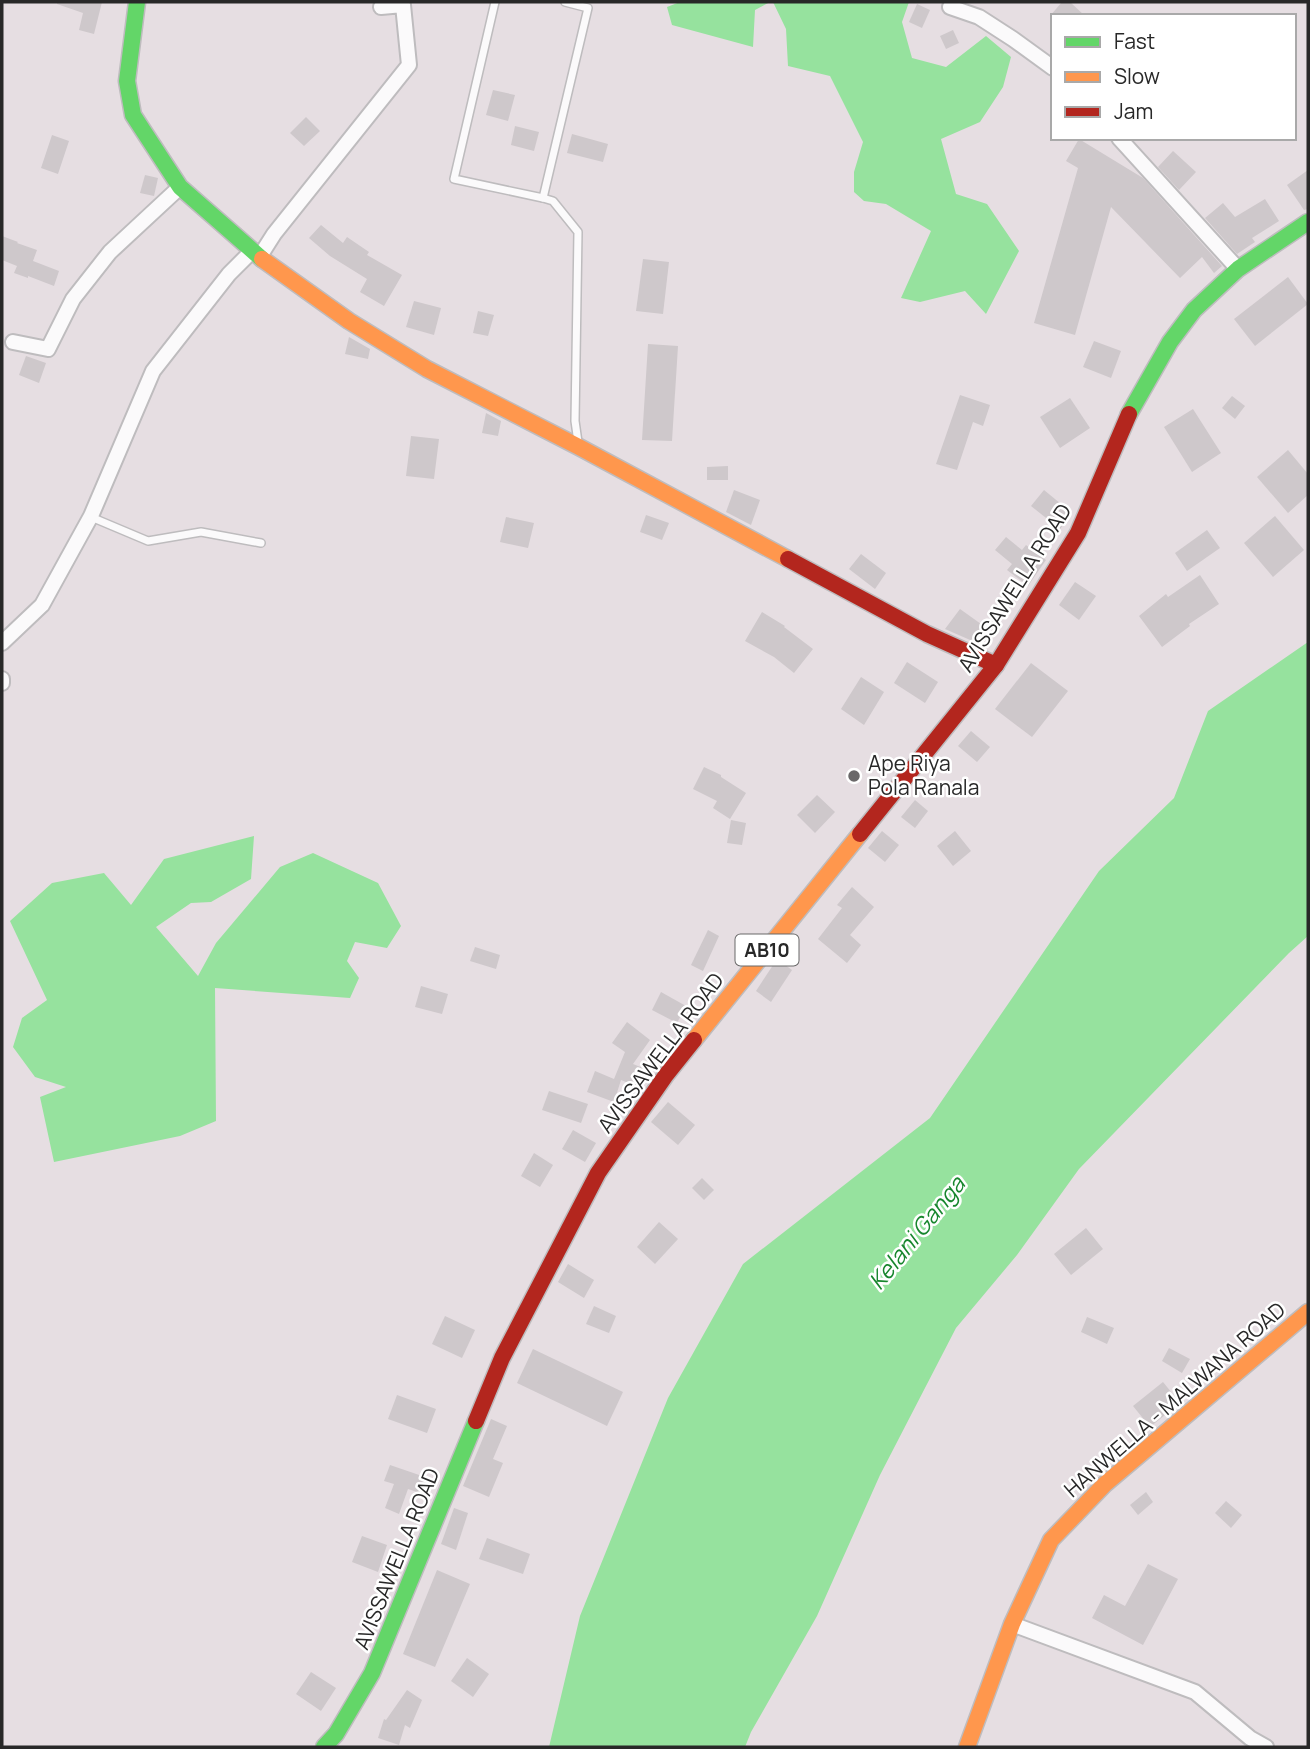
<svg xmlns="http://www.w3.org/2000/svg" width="1310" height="1749" font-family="Manrope,sans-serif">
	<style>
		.water { fill: #96e29e }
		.building { fill: #cec8cb }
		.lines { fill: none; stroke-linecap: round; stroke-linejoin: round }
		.lane-casing { stroke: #bebcbe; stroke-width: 10 }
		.street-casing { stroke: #bebcbe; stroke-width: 18 }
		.fast-casing { stroke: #bebcbe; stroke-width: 19 }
		.slow-casing { stroke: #bebcbe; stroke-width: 19 }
		.jam-casing { stroke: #bebcbe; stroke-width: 19 }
		.lane { stroke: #fbfafb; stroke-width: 7 }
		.street { stroke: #fbfafb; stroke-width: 14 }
		.fast { stroke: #63d668; stroke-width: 16 }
		.slow { stroke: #ff974d; stroke-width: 16 }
		.jam { stroke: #b3261e; stroke-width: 16 }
		.poi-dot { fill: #6a6869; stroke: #fff; stroke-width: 2.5 }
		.labels { text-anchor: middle; stroke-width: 5; stroke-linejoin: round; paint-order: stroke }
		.shield { fill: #fff; stroke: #686868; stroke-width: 2 }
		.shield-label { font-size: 19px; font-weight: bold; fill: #282828 }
		.street-label { font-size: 21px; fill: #282828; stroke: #fff }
		.poi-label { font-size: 21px; fill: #282828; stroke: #fff; text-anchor: start }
		.water-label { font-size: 23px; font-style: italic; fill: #17862d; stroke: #fff }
	</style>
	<rect width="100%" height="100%" fill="#e6dee2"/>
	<g class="water">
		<path d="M680 2H770L755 10 753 47 672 25 667 7Z"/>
		<path d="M773 2H909L902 22 912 58 946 67 986 36 1011 57 1003 87 980 122 941 139 956 194 987 204 1019 251 986 314 965 291 920 302 901 298 931 231 886 204 864 201 854 192V172L863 142 830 76 788 66 786 29Z"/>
		<path d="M1308 642V936L1289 953 1079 1169 1017 1255 956 1328 880 1475 817 1616 751 1732 745 1747H549L580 1616 668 1398 743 1264 930 1118 1099 871 1174 798 1208 711Z"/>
		<path d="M254 836 251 879 211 902 191 903 156 927 198 976 216 943 280 867 313 853 378 883 401 926 387 948 355 942 347 961 359 978 350 998 215 988 216 1121 180 1136 54 1162 40 1097 66 1087 35 1077 13 1047 22 1018 47 1000 10 921 52 883 104 873 131 905 164 859Z"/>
	</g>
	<g class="building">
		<path d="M57 2H102L94 34 79 30 83 13 57 4Z"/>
		<path d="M1062 2H1070L1085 16H1050Z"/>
		<path d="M917 4 930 10 922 28 909 22Z"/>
		<path d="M953 30 959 43 946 49 940 36Z"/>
		<path d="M493 90 515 95 508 121 486 115Z"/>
		<path d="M306 117 320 131 304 146 290 133Z"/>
		<path d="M515 126 539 132 534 151 511 145Z"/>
		<path d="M572 134 608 144 603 162 567 153Z"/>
		<path d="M52 135 69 141 58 174 41 168Z"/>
		<path d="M1079 139 1143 178 1222 266 1214 273 1202 257 1180 278 1111 207 1075 335 1034 323 1078 168 1066 161Z"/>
		<path d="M1173 151 1196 172 1179 190 1158 167Z"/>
		<path d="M1308 170V209L1304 210 1287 185Z"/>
		<path d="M145 175 158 178 154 196 140 193Z"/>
		<path d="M1265 199 1279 221 1252 238 1255 242 1237 254 1205 218 1223 203 1235 217Z"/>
		<path d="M321 225 343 243 347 237 369 252 367 255 402 275 384 306 360 292 367 279 330 256 309 238Z"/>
		<path d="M2 236 18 242 17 243 37 250 33 261 59 271 54 286 28 276V278L14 273 17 266 2 260Z"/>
		<path d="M643 259 669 262 663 314 636 311Z"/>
		<path d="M1288 277 1308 304 1255 346 1234 319Z"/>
		<path d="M414 301 441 308 434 335 406 327Z"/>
		<path d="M478 311 494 315 488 336 473 333Z"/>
		<path d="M349 337 370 349 368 359 345 354Z"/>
		<path d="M1094 341 1121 351 1111 378 1083 367Z"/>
		<path d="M648 344 678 346 672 441 642 440Z"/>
		<path d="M26 356 46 363 39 383 19 375Z"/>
		<path d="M960 395 990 405 983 426 973 422 957 470 936 464Z"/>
		<path d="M1232 396 1245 406 1235 419 1222 408Z"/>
		<path d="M1070 398 1090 428 1060 448 1040 417Z"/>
		<path d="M1193 409 1221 453 1192 472 1164 427Z"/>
		<path d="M486 413 501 421 498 436 482 433Z"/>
		<path d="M411 436 439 439 434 479 406 476Z"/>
		<path d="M1288 450 1308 474V495L1288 513 1257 477Z"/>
		<path d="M728 466V480H707V467Z"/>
		<path d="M734 490 760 500 751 525 726 512Z"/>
		<path d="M1044 490 1072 513 1060 529 1031 506Z"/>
		<path d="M646 515 669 523 662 540 640 532Z"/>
		<path d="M1275 516 1304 550 1273 577 1244 543Z"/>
		<path d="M506 517 534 523 528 548 500 542Z"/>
		<path d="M1207 530 1220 548 1187 571 1175 553Z"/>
		<path d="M1006 537 1022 550 1026 545 1046 560 1028 586 1007 570 1012 564 995 550Z"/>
		<path d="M861 554 886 573 875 589 849 569Z"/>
		<path d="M1200 575 1219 604 1189 624 1190 626 1162 647 1139 616 1166 594 1168 597Z"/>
		<path d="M1075 582 1096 596 1079 620 1059 605Z"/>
		<path d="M960 609 988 629 977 643 945 629Z"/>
		<path d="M762 612 785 626 784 627 813 649 794 673 774 657 745 641Z"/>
		<path d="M907 662 938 682 925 703 894 683Z"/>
		<path d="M1031 663 1068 691 1032 737 995 709Z"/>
		<path d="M861 677 884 692 864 725 841 709Z"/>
		<path d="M971 731 990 747 977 762 958 746Z"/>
		<path d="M704 767 721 775V777L746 793 730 819 713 808 717 801 693 789Z"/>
		<path d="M817 795 835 812 815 833 797 815Z"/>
		<path d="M915 800 928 811 915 828 901 817Z"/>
		<path d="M731 820 746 823 742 845 727 843Z"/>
		<path d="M882 831 899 845 885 862 868 848Z"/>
		<path d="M955 831 971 851 953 866 937 846Z"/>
		<path d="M852 887 874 907 850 935 861 945 847 963 818 939 842 908 837 905Z"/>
		<path d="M708 930 719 936 703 971 691 965Z"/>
		<path d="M475 947 500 955 496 969 470 961Z"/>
		<path d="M777 959 792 970 771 1002 756 991Z"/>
		<path d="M421 986 448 994 442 1014 415 1007Z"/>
		<path d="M661 992 686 1006 677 1023 652 1010Z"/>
		<path d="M627 1022 650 1040 633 1064 643 1068 636 1086 621 1080 614 1102 587 1092 595 1071 614 1079 625 1052 612 1043Z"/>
		<path d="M549 1091 588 1104 581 1123 542 1110Z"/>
		<path d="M668 1102 695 1125 678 1145 651 1122Z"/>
		<path d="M573 1130 596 1143 585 1162 562 1149Z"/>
		<path d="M534 1153 553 1165 540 1187 521 1176Z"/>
		<path d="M702 1178 714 1190 704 1200 692 1188Z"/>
		<path d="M659 1222 678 1239 655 1264 637 1247Z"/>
		<path d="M1086 1228 1103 1249 1071 1275 1054 1254Z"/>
		<path d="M568 1264 594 1280 584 1298 558 1282Z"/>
		<path d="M594 1306 616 1316 609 1333 586 1324Z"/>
		<path d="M445 1316 475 1330 462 1358 432 1344Z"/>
		<path d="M1087 1317 1114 1328 1107 1344 1081 1332Z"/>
		<path d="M1169 1348 1190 1359 1182 1373 1162 1361Z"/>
		<path d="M533 1349 623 1392 607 1426 517 1383Z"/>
		<path d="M1163 1382 1180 1403 1150 1427 1133 1406Z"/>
		<path d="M397 1395 436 1409 427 1433 388 1419Z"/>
		<path d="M491 1419 507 1426 493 1459 503 1463 489 1497 463 1486Z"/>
		<path d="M390 1465 428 1478 423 1494 408 1489 399 1514 385 1508 394 1484 384 1481Z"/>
		<path d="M1146 1492 1153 1502 1138 1515 1130 1505Z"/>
		<path d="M1226 1501 1242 1515 1231 1528 1215 1513Z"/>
		<path d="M454 1508 468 1513 456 1550 441 1544Z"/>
		<path d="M362 1536 387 1545 378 1572 352 1562Z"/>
		<path d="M487 1538 530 1554 523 1574 479 1559Z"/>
		<path d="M1148 1564 1178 1579 1143 1645 1092 1618 1104 1595 1125 1606Z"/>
		<path d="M437 1570 470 1584 435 1667 403 1654Z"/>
		<path d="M467 1658 489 1674 473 1697 451 1681Z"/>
		<path d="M311 1672 336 1688 321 1711 296 1694Z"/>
		<path d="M407 1690 422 1700 410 1728 405 1725 399 1745 378 1738 384 1719 386 1720Z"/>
	</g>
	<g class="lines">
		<defs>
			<g id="lane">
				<path d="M495 2 454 179 543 198 553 201 578 232 575 421 578 442"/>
				<path d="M543 198 588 8 565 2"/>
				<path d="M91 517 148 541 201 532 261 543"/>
			</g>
			<g id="street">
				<path d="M950 7 979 17 1013 39 1053 68"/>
				<path d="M1119 138 1238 269"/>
				<path d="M260 256 274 234 409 65 403 5 381 7"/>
				<path d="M13 342 48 349 73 299 110 252 180 187"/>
				<path d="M2 643 42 605 91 516 153 371 229 274 252 251"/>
				<path d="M2 679V683"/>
				<path d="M1012 1624 1195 1692 1250 1738 1266 1747"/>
			</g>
			<g id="fast">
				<path d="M137 2 127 81 133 115 180 187 262 259"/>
				<path d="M1129 414 1170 342 1194 310 1238 269 1308 222"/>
				<path d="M324 1747 336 1734 372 1673 476 1421"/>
			</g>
			<g id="slow">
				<path d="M262 259 349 321 427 369 579 447 788 559"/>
				<path d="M694 1040 860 834"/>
				<path d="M967 1747 1012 1624 1051 1540 1105 1484 1308 1312"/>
			</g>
			<g id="jam">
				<path d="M788 559 927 634 996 665"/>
				<path d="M860 834 996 665 1078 533 1129 414"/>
				<path d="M476 1421 502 1358 598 1173 666 1075 694 1040"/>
			</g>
		</defs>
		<use href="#lane" class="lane-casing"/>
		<use href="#street" class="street-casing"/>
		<use href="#fast" class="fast-casing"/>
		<use href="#slow" class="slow-casing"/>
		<use href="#jam" class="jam-casing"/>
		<use href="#lane" class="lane"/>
		<use href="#street" class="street"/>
		<use href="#fast" class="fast"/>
		<use href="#slow" class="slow"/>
		<use href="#jam" class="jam"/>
	</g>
	<circle class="poi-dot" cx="854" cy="776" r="7"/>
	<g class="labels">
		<rect class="shield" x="735.5" y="934.5" width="63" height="31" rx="5"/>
		<g class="shield-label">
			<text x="767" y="957">AB10</text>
		</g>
		<g class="street-label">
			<text transform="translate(1015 588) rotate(-58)" y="7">AVISSAWELLA ROAD</text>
			<text transform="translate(661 1053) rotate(-53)" y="7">AVISSAWELLA ROAD</text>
			<text transform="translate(1175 1400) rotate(-41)" y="7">HANWELLA - MALWANA ROAD</text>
			<text transform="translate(397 1559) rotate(-68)" y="7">AVISSAWELLA ROAD</text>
		</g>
		<g class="poi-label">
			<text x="868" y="771">Ape Riya<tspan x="868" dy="24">Pola Ranala</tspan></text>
		</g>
		<g class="water-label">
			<text transform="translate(917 1233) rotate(-51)" y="8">Kelani Ganga</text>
		</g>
	</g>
	<rect width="1310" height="1749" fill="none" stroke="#282828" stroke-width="7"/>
	<rect x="1051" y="14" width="245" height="126" fill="#ffffff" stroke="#a9a9a9" stroke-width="2"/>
	<rect x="1065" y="37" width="35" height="10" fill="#63d668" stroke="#a9a9a9" stroke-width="2"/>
	<text x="1114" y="49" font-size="21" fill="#282828">Fast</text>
	<rect x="1065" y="72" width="35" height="10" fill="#ff974d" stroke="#a9a9a9" stroke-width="2"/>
	<text x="1114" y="84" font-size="21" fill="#282828">Slow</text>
	<rect x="1065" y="107" width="35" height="10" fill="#b3261e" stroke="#a9a9a9" stroke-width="2"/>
	<text x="1114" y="119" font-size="21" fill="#282828">Jam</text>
</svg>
